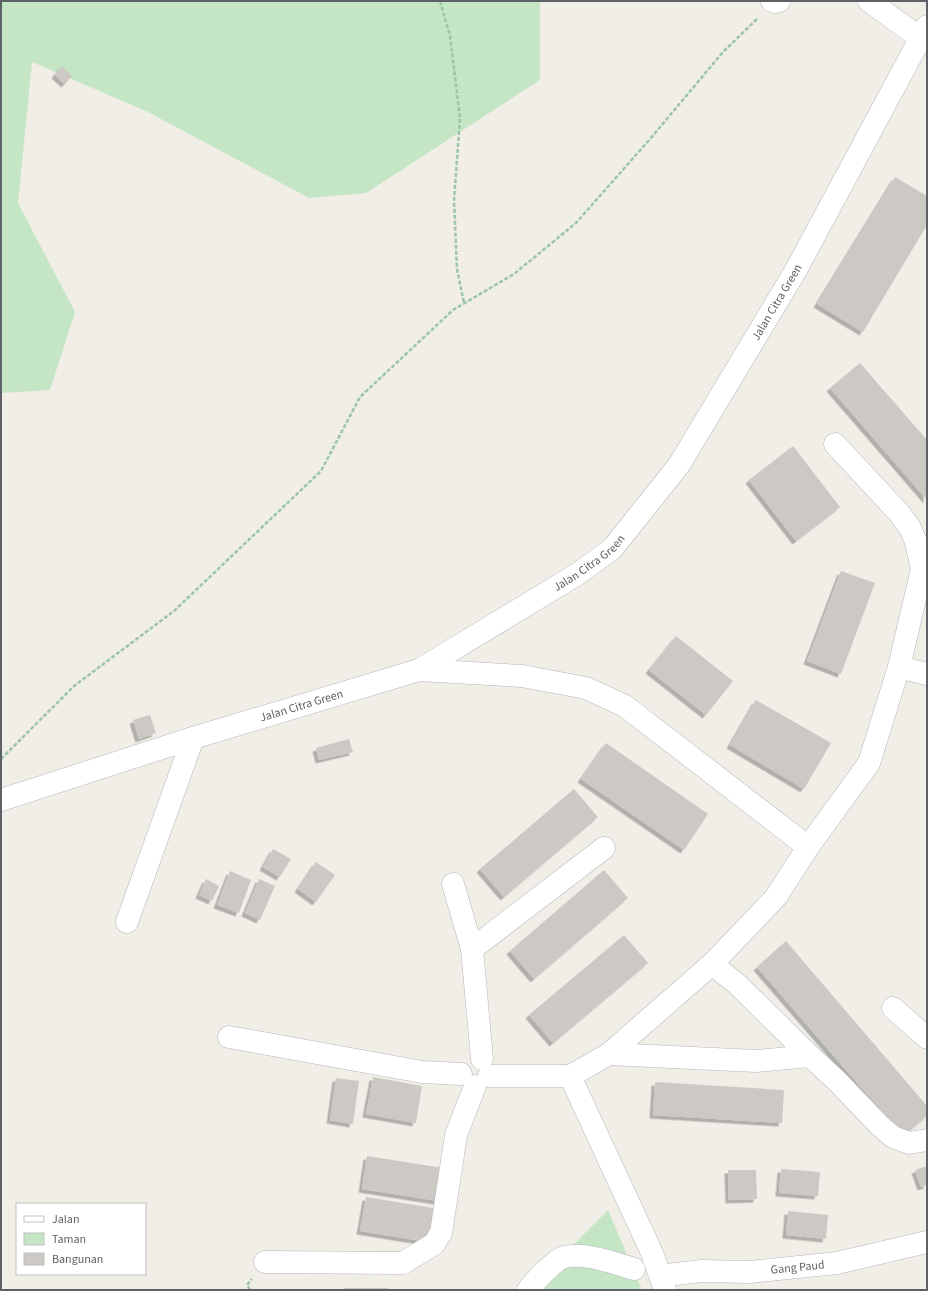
<svg xmlns="http://www.w3.org/2000/svg" width="928" height="1291" font-family="'Source Sans 3',sans-serif">
	<style>
		.green { fill: #c5e6c4 }
		.building { fill: #ccc8c4; filter: url(#shadow) }
		.lines { fill: none; stroke-linecap: round; stroke-linejoin: round }
		.minor-casing { stroke: #b4b7bb; stroke-width: 23 }
		.path { stroke: #9cc5a7; stroke-width: 2.5; stroke-dasharray: 4 2; stroke-linecap: butt }
		.minor { stroke: #fff; stroke-width: 22 }
		.labels { text-anchor: middle; stroke-width: 3; stroke-linejoin: round; paint-order: stroke }
		.street-label { font-size: 12px; fill: #5e6267; stroke: #fff }
	</style>
	<defs>
		<filter id="shadow"><feDropShadow dx="-3.5" dy="3.5" stdDeviation="0" flood-color="#0004"/></filter>
	</defs>
	<rect width="100%" height="100%" fill="#f0eee7"/>
	<g class="green">
		<path d="M1 1H540V80L366 193 309 198 148 112 32 62 18 203 75 312 50 390 1 393Z"/>
		<path d="M608 1210 642 1290H541L574 1244Z"/>
	</g>
	<g class="building">
		<path d="M62 66 72 76 65 84 55 75Z"/>
		<path d="M895 177 927 196V225L863 332 817 304Z"/>
		<path d="M860 363 927 440V500L830 388Z"/>
		<path d="M793 446 840 507 796 541 749 480Z"/>
		<path d="M841 571 875 583 841 674 807 661Z"/>
		<path d="M676 636 733 681 706 715 649 670Z"/>
		<path d="M756 700 831 743 804 789 730 745Z"/>
		<path d="M150 715 156 733 139 739 133 720Z"/>
		<path d="M349 739 353 752 319 760 316 748Z"/>
		<path d="M606 743 708 814 684 850 581 779Z"/>
		<path d="M574 789 598 817 504 897 480 869Z"/>
		<path d="M273 849 291 859 280 877 263 867Z"/>
		<path d="M316 862 335 875 316 902 298 889Z"/>
		<path d="M604 870 628 898 534 979 510 951Z"/>
		<path d="M230 871 251 880 239 913 217 905Z"/>
		<path d="M206 879 219 886 212 901 199 895Z"/>
		<path d="M259 879 275 886 260 920 245 913Z"/>
		<path d="M624 935 648 963 553 1043 529 1015Z"/>
		<path d="M786 941 927 1106V1116L903 1136 757 967Z"/>
		<path d="M373 1077 422 1086 416 1123 366 1114Z"/>
		<path d="M336 1078 359 1081 353 1124 330 1120Z"/>
		<path d="M655 1082 784 1090 782 1123 653 1115Z"/>
		<path d="M367 1156 443 1168 438 1201 362 1189Z"/>
		<path d="M927 1166V1185L921 1187 915 1170Z"/>
		<path d="M781 1169 820 1172 818 1196 779 1193Z"/>
		<path d="M728 1170H756L757 1199 729 1200Z"/>
		<path d="M366 1197 439 1209 434 1243 360 1231Z"/>
		<path d="M788 1211 828 1215 826 1239 786 1235Z"/>
		<rect x="344" y="1288" width="44" height="2"/>
	</g>
	<g class="lines">
		<defs>
			<g id="minor">
				<path d="M772 1 775 2 779 1"/>
				<path d="M869 1 920 38"/>
				<path d="M899 667 927 674"/>
				<path d="M419 670 522 676 586 688 625 706 808 847"/>
				<path id="s1" d="M1 800 193 738 419 670 576 575 612 549 679 465 796 270 927 26"/>
				<path d="M453 884 472 949"/>
				<path d="M127 922 193 738"/>
				<path d="M712 964 737 984 810 1056 838 1082 879 1125 893 1137 909 1143 927 1140"/>
				<path d="M893 1008 927 1038"/>
				<path d="M229 1037 422 1072 461 1074"/>
				<path d="M609 1054 756 1061 810 1056"/>
				<path d="M482 1059 472 949 604 848"/>
				<path d="M489 1076H570L609 1054 712 964 776 897 808 847 869 763 899 667 922 569 916 542 910 528 900 514 835 444"/>
				<path d="M570 1076 652 1253 665 1290"/>
				<path d="M265 1262 403 1263 434 1244 441 1233 456 1135 475 1086"/>
				<path id="s2" d="M667 1275 702 1271 750 1272 837 1263 927 1242"/>
				<path d="M528 1290C534 1282 556 1259 564 1257 585 1252 614 1263 634 1269"/>
			</g>
		</defs>
		<use href="#minor" class="minor-casing"/>
		<g class="path">
			<path d="M440 1 450 36 460 118 454 200 457 269 464 303"/>
			<path d="M1 759 74 686 174 611 321 471 360 397 453 310 514 274 576 223 650 139 723 52 758 18"/>
			<path d="M250 1290 247 1285 252 1279"/>
		</g>
		<use href="#minor" class="minor"/>
	</g>
	<g class="labels">
		<g class="street-label">
			<text dy="4" stroke="none"><textPath href="#s1" startOffset="963">Jalan Citra Green</textPath></text>
			<text dy="4" stroke="none"><textPath href="#s1" startOffset="639">Jalan Citra Green</textPath></text>
			<text dy="4" stroke="none"><textPath href="#s1" startOffset="315">Jalan Citra Green</textPath></text>
			<text dy="4" stroke="none"><textPath href="#s2" startOffset="131">Gang Paud</textPath></text>
		</g>
	</g>
	<rect width="928" height="1291" fill="none" stroke="#5e6267" stroke-width="4"/>
	<rect x="16" y="1203" width="130" height="72" fill="#ffffff" stroke="#bfc0c2"/>
	<rect x="24" y="1216" width="20" height="6" fill="#ffffff" stroke="#bfc0c2"/>
	<text x="52" y="1223" font-size="12" fill="#5e6267">Jalan</text>
	<rect x="24" y="1233" width="20" height="12" fill="#c5e6c4" stroke="#bfc0c2"/>
	<text x="52" y="1243" font-size="12" fill="#5e6267">Taman</text>
	<rect x="24" y="1253" width="20" height="12" fill="#ccc8c4" stroke="#bfc0c2"/>
	<text x="52" y="1263" font-size="12" fill="#5e6267">Bangunan</text>
</svg>
